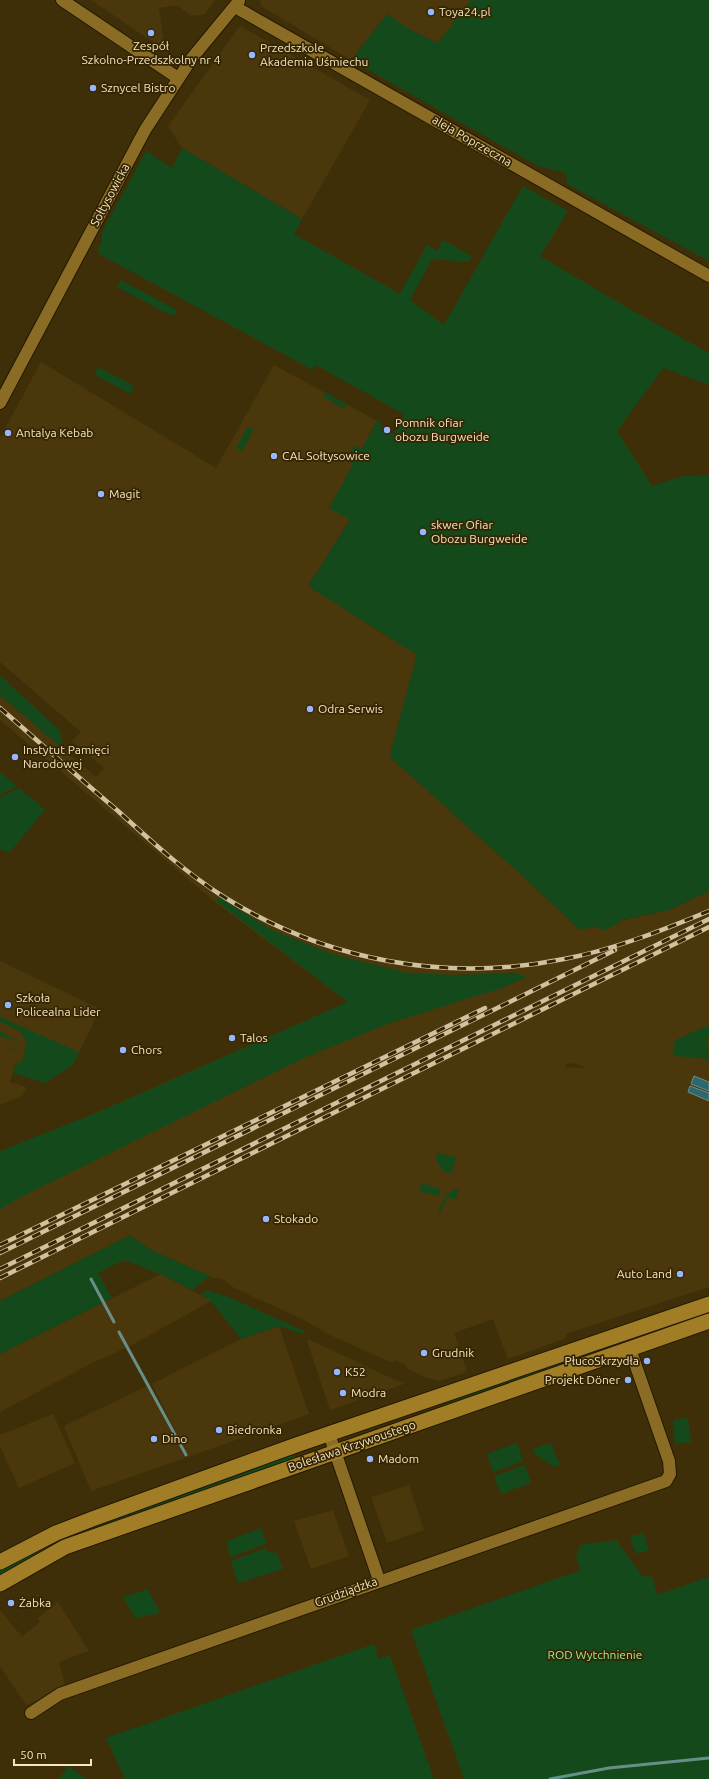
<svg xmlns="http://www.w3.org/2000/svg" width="709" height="1779" font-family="Ubuntu,sans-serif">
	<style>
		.built { fill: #4a380c; fill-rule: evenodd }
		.green { fill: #144a1b }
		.water { fill: #2c686e; stroke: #688e88 }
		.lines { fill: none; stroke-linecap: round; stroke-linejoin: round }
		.stream { stroke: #688e88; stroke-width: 3 }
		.minor-casing { stroke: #221803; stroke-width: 14 }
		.major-casing { stroke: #221803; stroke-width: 17 }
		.minor { stroke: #8a6c24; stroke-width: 12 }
		.major { stroke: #a17d26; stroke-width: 15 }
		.rail-casing { stroke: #d1c19e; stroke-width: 4.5 }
		.rail { stroke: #352500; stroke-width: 3; stroke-dasharray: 9; stroke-linecap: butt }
		.poi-dot { fill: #96b6fd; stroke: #352500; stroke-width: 1.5 }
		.labels { text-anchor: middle; stroke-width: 3.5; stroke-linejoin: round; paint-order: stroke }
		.poi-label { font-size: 12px; fill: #f5e5c3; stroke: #352500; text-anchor: start }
		.street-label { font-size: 12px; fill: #f5e5c3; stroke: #352500 }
		.park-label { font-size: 12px; fill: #9ced9f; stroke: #352500 }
	</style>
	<rect width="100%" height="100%" fill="#3f2f09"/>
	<g class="built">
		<path d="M91 0H215L205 14 191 16 177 5 159 8 165 50Z"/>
		<path d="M260 0H471L438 43 411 30 387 14 351 60 261 6Z"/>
		<path d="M240 26 370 100 302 219 182 148 168 126Z"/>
		<path d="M41 362 216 468 274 365 377 421 330 507 350 519 308 586 417 655 390 755 391 758 526 879 580 930 669 910 709 891V1287L565 1334 567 1338 508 1359 493 1319 454 1333 467 1372 439 1381 424 1377 408 1369 405 1364 395 1360 393 1363 332 1336 302 1319 234 1288 225 1280 214 1278 151 1250 130 1235 0 1301V1155L348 1002 215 902 0 720V695L96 777 104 768 72 741 81 732 0 662V438ZM566 1063 576 1064 586 1068 565 1067Z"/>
		<path d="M0 961 100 1009 77 1057 21 1033 26 1040 27 1046 22 1062 15 1065 10 1082 26 1087 23 1095 0 1105Z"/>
		<path d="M161 1274 211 1301 130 1346 90 1364 0 1412V1354Z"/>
		<path d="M279 1326 309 1414 188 1457 152 1384 241 1339Z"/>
		<path d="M308 1339 404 1384 330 1410 307 1341Z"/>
		<path d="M147 1386 185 1458 91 1491 64 1426Z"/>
		<path d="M53 1414 75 1463 19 1488 0 1446V1435Z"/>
		<path d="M409 1485 424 1530 387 1543 371 1497Z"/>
		<path d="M333 1510 349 1556 311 1569 294 1521Z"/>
		<path d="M58 1602 89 1651 59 1662 66 1689 26 1705 0 1666V1610L22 1637 40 1622 38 1618Z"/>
	</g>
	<g class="green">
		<path d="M471 0H709V261L567 184 566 173 538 166 351 60 387 14 411 30 438 43Z"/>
		<path d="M182 148 302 219 294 234 400 294 427 245 437 251 443 240 472 256 469 262 432 259 410 300 444 325 523 186 568 211 540 256 633 311 709 353V385L663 368 617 431 652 486 684 476 709 475V891L669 910 620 920V923L602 931 597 926 580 930 526 879 391 758 390 755 417 655 308 586 350 520 329 508 353 464 346 460 354 445 362 449 377 421 381 422V428L394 435 405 415 316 365 313 370 99 254 98 250 102 242V232L146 151 172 168Z"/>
		<path d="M121 280 177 310 175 315 173 314 172 316 117 287Z"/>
		<path d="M98 367 134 386 130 394 95 375Z"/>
		<path d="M325 392 347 404 344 409 323 397Z"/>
		<path d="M248 427 254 430 242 451 236 448Z"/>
		<path d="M0 675 60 731 62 748 0 695Z"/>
		<path d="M0 772 17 786 0 795Z"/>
		<path d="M19 788 45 810 9 853 0 849V798Z"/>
		<path d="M219 897 272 930 335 955 409 973 458 975 518 973 527 977 502 988 390 1023 302 1059 17 1199 0 1210V1151L99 1112 348 1002 216 901Z"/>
		<path d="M0 1017 79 1052 73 1065 45 1083 13 1073 16 1064 22 1062 27 1043 20 1031 0 1022Z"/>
		<path d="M709 1025V1036L707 1037 709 1059 675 1056 673 1054 675 1040Z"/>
		<path d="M0 1031 17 1041 16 1050 11 1051 12 1049H15L17 1041 1 1036 0 1039Z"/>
		<path d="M437 1153 456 1157 452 1173 443 1171 436 1159Z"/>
		<path d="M424 1184 440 1189V1196L421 1192 419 1187Z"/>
		<path d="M457 1189 459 1190 455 1200 448 1197 440 1213 438 1211 448 1193Z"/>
		<path d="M130 1235 151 1250 210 1276 192 1290 161 1274 124 1260 98 1273 112 1298 0 1354V1301Z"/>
		<path d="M208 1290 231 1298 304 1331 303 1334 279 1326 241 1339 211 1301 201 1295Z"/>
		<path d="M709 1310V1316L345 1441 347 1439 439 1407 482 1389Z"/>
		<path d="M688 1418 691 1442 675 1444 673 1420Z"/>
		<path d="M517 1443 523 1461 493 1472 487 1454Z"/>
		<path d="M551 1443 560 1465 554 1467 535 1454 533 1449Z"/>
		<path d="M293 1453 296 1460 0 1577V1568C30 1552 61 1537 93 1525 159 1500 229 1482 293 1453Z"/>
		<path d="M525 1465 531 1483 501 1494 494 1476Z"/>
		<path d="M261 1528 266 1544 230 1557 227 1541Z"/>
		<path d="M643 1533 649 1550 636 1554 630 1537Z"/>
		<path d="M616 1540 643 1577 652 1576 657 1595 709 1577V1779H464L411 1630 581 1570 576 1558 580 1545Z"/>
		<path d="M266 1548 267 1552 277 1553 283 1569 238 1583 231 1561Z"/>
		<path d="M148 1589 160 1613 135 1618 123 1597Z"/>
		<path d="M374 1644 379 1659 390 1655 434 1779H125L106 1738Z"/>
		<path d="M68 1766 86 1779H59Z"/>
	</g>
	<g class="water">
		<path d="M694 1076 709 1082V1091L691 1084Z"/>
		<path d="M690 1086 709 1093V1101L688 1092Z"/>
	</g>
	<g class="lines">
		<g class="stream">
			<path d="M91 1279 114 1322"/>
			<path d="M119 1332 186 1455"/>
			<path d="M550 1779 609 1768 709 1758"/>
		</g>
		<defs>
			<g id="minor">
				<path d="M62 0 178 78"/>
				<path d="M235 7 709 276"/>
				<path d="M0 403 145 130 192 58 239 1"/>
				<path d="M329 1434 379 1580"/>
				<path d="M31 1713 60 1694 666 1481 670 1474 669 1461 630 1349"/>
			</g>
			<g id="major">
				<path d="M0 1562 56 1533 95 1518 299 1444 709 1304"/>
				<path d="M0 1584 65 1547 709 1321"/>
			</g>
		</defs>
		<use href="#minor" class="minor-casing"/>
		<use href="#major" class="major-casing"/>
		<use href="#minor" class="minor"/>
		<use href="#major" class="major"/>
		<defs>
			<g id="rail">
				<path d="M0 708C39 742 78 777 118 811 152 842 186 873 224 897 326 961 447 983 564 959 613 950 663 930 709 911"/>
				<path d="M0 1245 485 1008"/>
				<path d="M0 1253 615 950"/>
				<path d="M0 1269 709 919"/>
				<path d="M0 1278 709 927"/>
			</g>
		</defs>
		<use href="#rail" class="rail-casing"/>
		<use href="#rail" class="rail"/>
	</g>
	<g class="poi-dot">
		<circle cx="431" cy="12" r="4"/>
		<circle cx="151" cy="33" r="4"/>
		<circle cx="252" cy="55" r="4"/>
		<circle cx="93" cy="88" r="4"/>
		<circle cx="387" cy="430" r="4"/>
		<circle cx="8" cy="433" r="4"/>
		<circle cx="274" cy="456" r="4"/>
		<circle cx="101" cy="494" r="4"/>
		<circle cx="423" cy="532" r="4"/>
		<circle cx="310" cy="709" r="4"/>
		<circle cx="15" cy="757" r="4"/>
		<circle cx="8" cy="1005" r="4"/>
		<circle cx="232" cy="1038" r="4"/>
		<circle cx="123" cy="1050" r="4"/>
		<circle cx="266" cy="1219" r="4"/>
		<circle cx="680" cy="1274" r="4"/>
		<circle cx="424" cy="1353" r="4"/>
		<circle cx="647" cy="1361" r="4"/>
		<circle cx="337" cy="1372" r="4"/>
		<circle cx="628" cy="1380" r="4"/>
		<circle cx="343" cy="1393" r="4"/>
		<circle cx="219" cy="1430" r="4"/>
		<circle cx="154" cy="1439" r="4"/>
		<circle cx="370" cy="1459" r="4"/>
		<circle cx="11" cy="1603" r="4"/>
	</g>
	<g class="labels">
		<g class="poi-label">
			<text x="439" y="16">Toya24.pl</text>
			<text x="151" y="50" text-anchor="middle">Zespół<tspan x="151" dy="14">Szkolno-Przedszkolny nr 4</tspan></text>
			<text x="260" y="52">Przedszkole<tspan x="260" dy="14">Akademia Uśmiechu</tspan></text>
			<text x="101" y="92">Sznycel Bistro</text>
			<text x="395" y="427">Pomnik ofiar<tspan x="395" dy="14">obozu Burgweide</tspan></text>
			<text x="16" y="437">Antalya Kebab</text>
			<text x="282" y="460">CAL Sołtysowice</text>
			<text x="109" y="498">Magit</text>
			<text x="431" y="529">skwer Ofiar<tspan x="431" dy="14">Obozu Burgweide</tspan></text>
			<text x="318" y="713">Odra Serwis</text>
			<text x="23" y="754">Instytut Pamięci<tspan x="23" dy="14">Narodowej</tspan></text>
			<text x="16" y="1002">Szkoła<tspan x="16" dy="14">Policealna Lider</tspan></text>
			<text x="240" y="1042">Talos</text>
			<text x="131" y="1054">Chors</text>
			<text x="274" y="1223">Stokado</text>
			<text x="672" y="1278" text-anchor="end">Auto Land</text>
			<text x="432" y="1357">Grudnik</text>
			<text x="639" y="1365" text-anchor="end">PłucoSkrzydła</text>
			<text x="345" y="1376">K52</text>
			<text x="620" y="1384" text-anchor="end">Projekt Döner</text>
			<text x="351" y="1397">Modra</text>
			<text x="227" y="1434">Biedronka</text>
			<text x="162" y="1443">Dino</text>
			<text x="378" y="1463">Madom</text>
			<text x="19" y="1607">Żabka</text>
		</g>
		<g class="street-label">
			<text transform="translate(472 141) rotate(30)" y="4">aleja Poprzeczna</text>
			<text transform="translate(110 195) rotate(-62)" y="4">Sołtysowicka</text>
			<text transform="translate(352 1446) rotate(-19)" y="4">Bolesława Krzywoustego</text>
			<text transform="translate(346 1592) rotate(-20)" y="4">Grudziądzka</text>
		</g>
		<g class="park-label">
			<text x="595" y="1659">ROD Wytchnienie</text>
		</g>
	</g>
	<path d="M14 1759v6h77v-6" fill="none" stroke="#f5e5c3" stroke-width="2"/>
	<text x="20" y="1759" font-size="12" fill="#f5e5c3" stroke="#352500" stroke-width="3" paint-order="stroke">50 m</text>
</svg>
